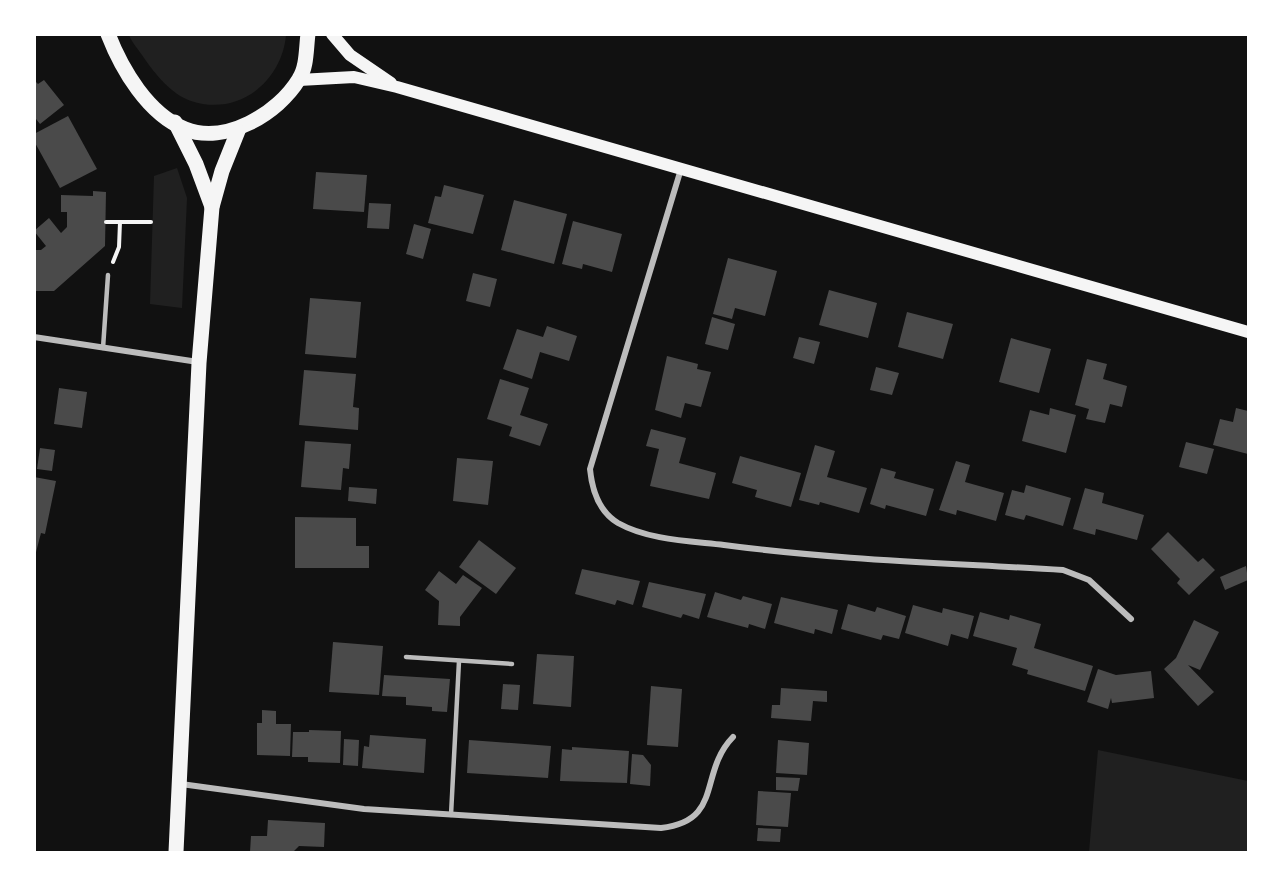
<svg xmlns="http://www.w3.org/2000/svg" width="1283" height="887" font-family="Merriweather,serif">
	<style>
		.green { fill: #202020 }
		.building { fill: #4a4a4a }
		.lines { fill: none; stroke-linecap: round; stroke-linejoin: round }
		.path { stroke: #f5f5f5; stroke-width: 4 }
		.service { stroke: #bcbcbc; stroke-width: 4.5 }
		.minor { stroke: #bcbcbc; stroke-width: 6 }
		.secondary { stroke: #f5f5f5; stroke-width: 12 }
		.primary { stroke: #f5f5f5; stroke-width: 15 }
	</style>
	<rect width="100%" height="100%" fill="#111"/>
	<g class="green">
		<path d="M129 35V34L286 35C282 81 239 117 191 101 171 94 156 75 144 58 139 50 132 43 129 35Z"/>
		<path d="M177 168 187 198 182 308 150 304 154 176Z"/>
		<path d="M1098 750 1248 781V852H1089Z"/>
	</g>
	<g class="building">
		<path d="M34 80 38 84 44 80 64 105 40 124 36 119 34 120Z"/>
		<path d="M68 116 97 169 60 188 34 141V134Z"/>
		<path d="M316 172 367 175 364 212 313 209Z"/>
		<path d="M444 185 484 195 473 234 428 223 435 196 441 197Z"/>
		<path d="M93 191 106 192 105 246 54 291H34V250H41L46 246 34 231 49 218 61 233 67 227V212H61V195L93 196Z"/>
		<path d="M514 200 567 214 554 264 501 250Z"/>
		<path d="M369 203 391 204 389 229 367 228Z"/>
		<path d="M573 221 622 234 612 272 583 264 582 269 562 264Z"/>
		<path d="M414 224 431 229 423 259 406 254Z"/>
		<path d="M728 258 777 271 765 316 735 308 732 319 713 314Z"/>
		<path d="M473 273 497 279 490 307 466 301Z"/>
		<path d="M829 290 877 303 868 338 819 325Z"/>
		<path d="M310 298 361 302 356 358 305 354Z"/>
		<path d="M907 312 953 324 943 359 898 347Z"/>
		<path d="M712 317 735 324 728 350 705 344Z"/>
		<path d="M547 326 577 336 569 361 540 352 532 379 503 369 517 329 543 337Z"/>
		<path d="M799 337 820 342 814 364 793 358Z"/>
		<path d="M1011 338 1051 349 1039 393 999 382Z"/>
		<path d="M667 356 698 364 697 369 711 372 701 407 685 403 681 418 655 410Z"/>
		<path d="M1087 359 1107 364 1103 379 1127 386 1122 407 1110 404 1105 423 1086 419 1089 409 1075 405Z"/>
		<path d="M876 367 899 373 892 395 870 390Z"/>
		<path d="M304 370 356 374 353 407 359 408 358 430 299 425Z"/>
		<path d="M500 379 529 388 520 415 548 424 540 446 509 436 512 427 487 419Z"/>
		<path d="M59 388 87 392 82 428 54 424Z"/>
		<path d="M1050 408 1076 415 1066 453 1022 441 1030 410 1049 415Z"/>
		<path d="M1236 408 1248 411V454L1213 445 1220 419 1233 422Z"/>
		<path d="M651 429 686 438 679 463 716 473 709 499 650 486 659 449 646 446Z"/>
		<path d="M305 441 351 444 349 469 343 468 341 490 301 487Z"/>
		<path d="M1186 442 1214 449 1207 474 1179 467Z"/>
		<path d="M815 445 835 451 827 477 867 488 859 513 820 502 819 505 799 500Z"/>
		<path d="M40 448 55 450 52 471 37 469Z"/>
		<path d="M740 456 801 473 791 507 755 497 757 490 732 483Z"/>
		<path d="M457 458 493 461 488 505 453 501Z"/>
		<path d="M956 461 970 465 965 482 1004 493 996 521 957 510 956 515 939 510Z"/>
		<path d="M881 468 896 472 894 478 934 489 926 516 886 505 885 509 870 504Z"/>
		<path d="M34 477 56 481 45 534 41 533 35 556Z"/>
		<path d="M1026 485 1071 498 1063 526 1026 515 1024 520 1005 515 1012 490 1024 493Z"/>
		<path d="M349 487 377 489 376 504 348 501Z"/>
		<path d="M1085 488 1104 493 1102 503 1144 515 1137 540 1096 529 1095 535 1073 529Z"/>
		<path d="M295 517 356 518V546H369V568H295Z"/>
		<path d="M1168 532 1198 562 1203 558 1215 570 1189 595 1177 583 1180 579 1151 549Z"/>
		<path d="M479 540 516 568 496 594 459 567Z"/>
		<path d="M1246 566 1248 580 1225 590 1220 577Z"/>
		<path d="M582 569 640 581 633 605 617 600 615 605 575 594Z"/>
		<path d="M439 571 456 584 463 575 482 588 460 617V626L438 625 439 601 425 590Z"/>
		<path d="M649 582 706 594 699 619 683 614 681 618 642 607Z"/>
		<path d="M715 592 741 600 743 596 772 604 765 629 749 624 748 628 707 617Z"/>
		<path d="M781 597 838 610 832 634 815 629 814 634 774 623Z"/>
		<path d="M848 604 875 612 877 607 906 616 899 639 883 635 881 640 841 629Z"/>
		<path d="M913 605 942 613 943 608 974 616 968 639 951 634 948 646 905 633Z"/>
		<path d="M980 612 1009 620 1010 615 1041 624 1034 648 1093 666 1085 691 1027 674 1028 670 1012 665 1017 648 973 636Z"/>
		<path d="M1194 620 1219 632 1200 670 1188 665 1214 692 1198 706 1164 669 1176 658Z"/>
		<path d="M333 642 383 646 379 695 329 692Z"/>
		<path d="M537 654 574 656 571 707 533 704Z"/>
		<path d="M1098 669 1116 675 1151 671 1154 698 1112 703 1111 698 1108 709 1087 702Z"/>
		<path d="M384 675 450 679 447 712 432 711V707L406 705V697L382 696Z"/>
		<path d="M503 684 520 685 518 710 501 709Z"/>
		<path d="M651 686 682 689 678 747 647 745Z"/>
		<path d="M781 688 827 691V702L813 701 811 721 771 718 772 705H780Z"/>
		<path d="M262 710 276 711V724H291L290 756 257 755V723H262Z"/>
		<path d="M309 730 341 731 340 763 308 762V757H292L293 732H309Z"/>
		<path d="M370 735 426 739 424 773 362 768 364 746 369 747Z"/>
		<path d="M344 739 359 740 358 766 343 765Z"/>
		<path d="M469 740 551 746 548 778 467 773Z"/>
		<path d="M778 740 809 743 807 775 776 773Z"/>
		<path d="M572 747 629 751 627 783 560 781 562 749 572 750Z"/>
		<path d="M632 754 643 755 651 765 650 786 630 784Z"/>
		<path d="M776 777 800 778 798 791 776 790Z"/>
		<path d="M758 791 791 793 788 827 756 825Z"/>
		<path d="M268 820 325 823 324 847 299 846 293 852H250L251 836H267Z"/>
		<path d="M758 828 781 829 780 842 757 841Z"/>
	</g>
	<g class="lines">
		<g class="path">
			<path d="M106 222H151"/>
			<path d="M113 262 119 247 120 222"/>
		</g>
		<g class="service">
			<path d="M103 348 108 275"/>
			<path d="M406 657 512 664"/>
			<path d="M451 815 459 661"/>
		</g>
		<g class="minor">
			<path d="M681 169 590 469C592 490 598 511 618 523 648 540 690 541 724 545 836 560 950 563 1063 570L1089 580 1131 619"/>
			<path d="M34 337 198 362"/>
			<path d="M181 784 364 809 661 828C724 821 698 773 733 737"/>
		</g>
		<g class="secondary">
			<path d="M332 34 350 55 391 83"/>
			<path d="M299 80 354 77 397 87 1248 332"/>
		</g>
		<g class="primary">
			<path d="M108 34C122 70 148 114 185 129 225 145 278 114 299 79 307 67 306 49 308 34"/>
			<path d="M175 122 196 164 212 207"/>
			<path d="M176 852 199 363 212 207 222 171 238 131"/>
		</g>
	</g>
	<rect width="1283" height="887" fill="none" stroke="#ffffff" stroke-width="72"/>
</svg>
